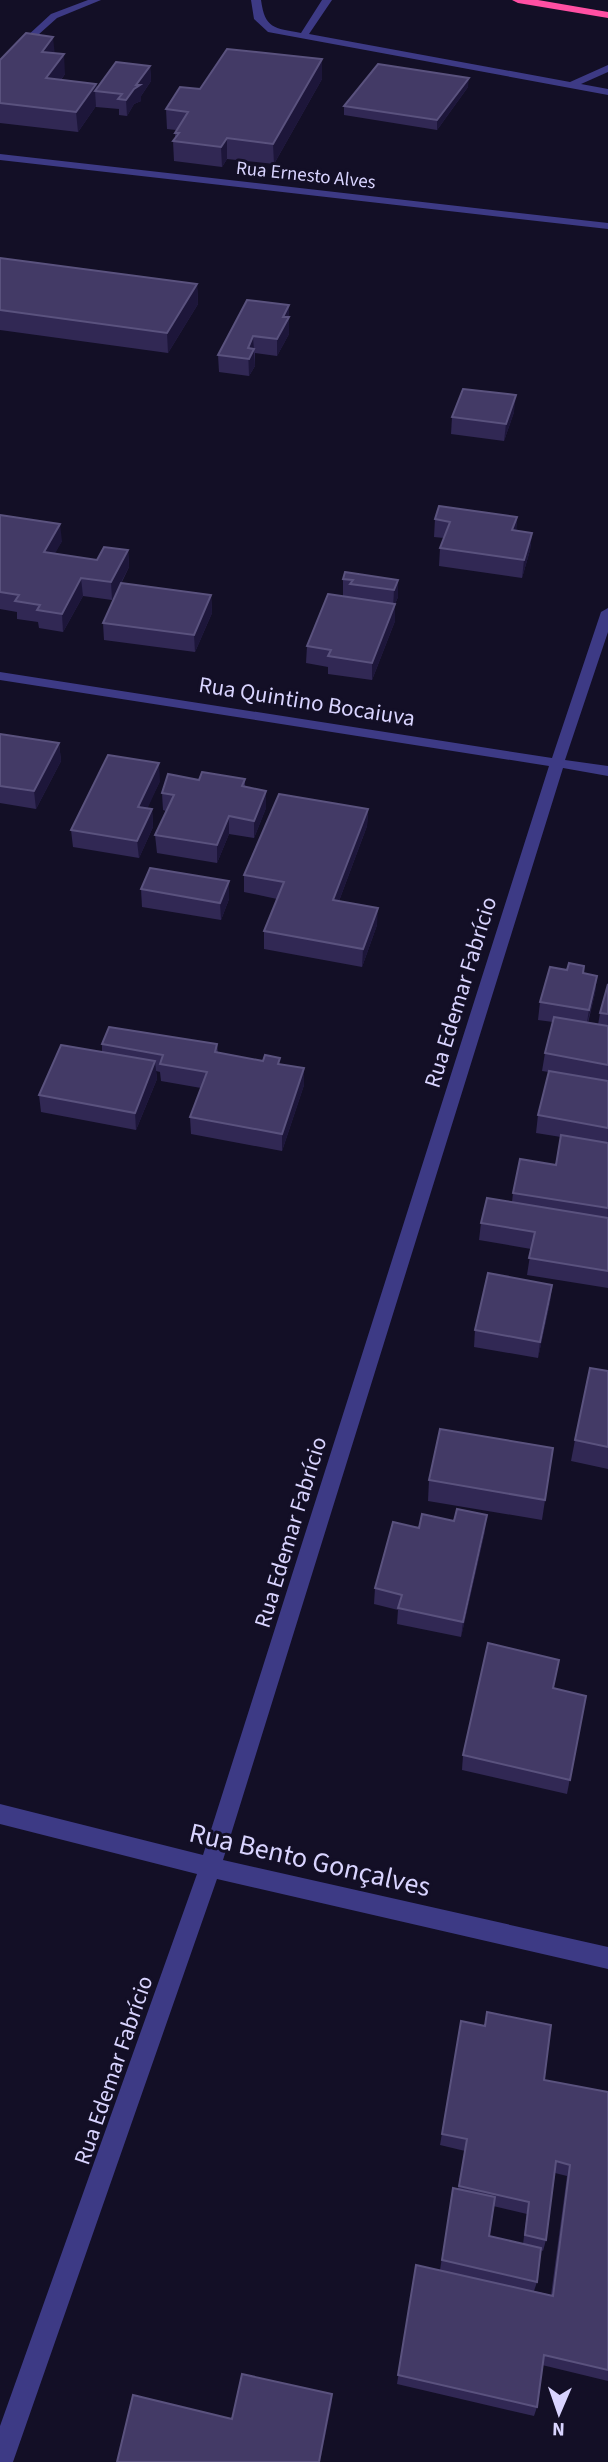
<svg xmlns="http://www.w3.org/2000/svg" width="608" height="2462" font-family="'Source Sans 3',sans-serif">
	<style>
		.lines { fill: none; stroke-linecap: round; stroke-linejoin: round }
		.minor { fill: #3d3a85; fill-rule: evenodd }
		.highway { fill: #ff4fa3; fill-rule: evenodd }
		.wall { fill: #312854; fill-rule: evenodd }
		.shaded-wall { fill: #1d163a }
		.building { fill: #433a66; stroke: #5a527e; stroke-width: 2 }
		.labels { text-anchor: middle; stroke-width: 6; stroke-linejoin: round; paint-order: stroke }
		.far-street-label { font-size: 19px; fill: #d9d4ff; stroke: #130f26 }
		.street-label { font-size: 23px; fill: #d9d4ff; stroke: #130f26 }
		.near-street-label { font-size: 28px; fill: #d9d4ff; stroke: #130f26 }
	</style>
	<rect width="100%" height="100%" fill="#130f26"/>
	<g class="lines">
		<g class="minor">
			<path d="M88 0H101L57 18 0 69V61L51 14Z"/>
			<path d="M251 0H261C265 29 274 28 301 33L322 0H332L309 34 570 82 608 65V72L581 84 608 89V95L268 32 254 19Z"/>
			<path d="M0 154 608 223V229L0 160Z"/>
			<path d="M608 608V632L565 760 608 766V776L563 768 223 1860 608 1947V1969L217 1879 13 2462H0V2426L197 1874 0 1824V1804L203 1855 549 766 0 680V672L552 758 601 612Z"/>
		</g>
		<path class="highway" d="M512 0H538L608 12V18L518 3Z"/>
	</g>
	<g class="wall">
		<path d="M55 53 65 74 61 80 96 84 97 89 150 66 151 81 141 96V101L134 104 127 116 119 115V109L96 107V106L78 132 0 123V60Z"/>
		<path d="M322 59V79L274 164 227 159 222 167 174 161 173 141 175 138V133L176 130 167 129 166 109 200 89Z"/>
		<path d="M468 87 437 130 344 115V106Z"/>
		<path d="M0 258 197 284 198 304 168 353 0 330Z"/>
		<path d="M289 305V334L277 356 255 353V366L249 376 219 372 218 355Z"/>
		<path d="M514 412 504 441 451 434 452 417Z"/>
		<path d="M0 515 62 541 54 554 97 560 128 550 129 567 121 584 211 595 212 613 195 652 104 640 103 623 120 585 112 600 83 596 63 632 39 628 38 622 17 619V612L0 609Z"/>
		<path d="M517 517 516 531 532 533 530 550 522 578 439 566 440 548 444 538 434 537 435 519Z"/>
		<path d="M343 579 398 580V597L395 604V621L372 680 328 674V667L306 663 307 646 343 596Z"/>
		<path d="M0 734 59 743 61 761 36 809 0 803Z"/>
		<path d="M245 779V787L266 791V808L254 838 229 834 217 863 157 853 155 835 166 811 163 810 162 793 199 780Z"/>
		<path d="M160 781 147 808 152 809 153 827 139 858 73 847 71 830Z"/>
		<path d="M368 809 367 826 339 901 377 925 362 967 264 949V931L277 899 244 892V875Z"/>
		<path d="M141 889 229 899 221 920 142 907Z"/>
		<path d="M583 973 597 976 595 993 588 1023 598 1025 600 1013 608 984V1288L527 1275 531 1249 479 1240 481 1223 512 1202 513 1193 556 1165 561 1137 536 1133 538 1115 549 1072 542 1071 545 1053 553 1022 538 1020 540 1002Z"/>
		<path d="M102 1044H217L218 1053 280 1064 304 1085 282 1151 191 1134 190 1117 201 1088 161 1081 160 1072 156 1071 157 1079 136 1130 41 1112 39 1095 102 1052Z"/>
		<path d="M552 1285 550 1302 538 1358 474 1347 475 1330Z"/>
		<path d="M608 1371V1469L571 1461 575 1440Z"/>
		<path d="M553 1448 542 1520 428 1501 429 1480Z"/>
		<path d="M419 1528 485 1531 461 1637 397 1624 398 1610 374 1604 375 1588Z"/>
		<path d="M553 1688 586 1696 567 1794 462 1770 463 1755Z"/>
		<path d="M461 2021 544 2080 608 2092V2381L542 2365 537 2407 534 2416 397 2384 416 2265 440 2270 453 2188 458 2189 465 2151 440 2145ZM555 2173 567 2176 551 2295 534 2291 537 2282 541 2250 543 2251 546 2240ZM493 2206 527 2214 523 2244 489 2236Z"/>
	</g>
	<g class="shaded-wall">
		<path d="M53 37 55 56 42 52Z"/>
		<path d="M64 54 65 74 47 98 46 78Z"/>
		<path d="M322 59V79L274 164 273 144Z"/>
		<path d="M150 66 151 81 141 96V101L134 104 127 116 126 100Z"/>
		<path d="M469 78 468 87 437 130V120Z"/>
		<path d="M96 84 97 92 95 91 96 106 78 132 76 112Z"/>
		<path d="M227 138V159L222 167 221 147Z"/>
		<path d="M197 284 198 304 168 353 167 333Z"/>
		<path d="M289 305V334L277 356V339L283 317Z"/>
		<path d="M253 336 255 366 249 376 248 348Z"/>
		<path d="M516 395 514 412 504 441 506 424Z"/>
		<path d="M517 517 516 534 512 530Z"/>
		<path d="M60 524 62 541 46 570 44 552Z"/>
		<path d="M532 533 530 550 522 578 524 560Z"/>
		<path d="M128 550 129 567 112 600 111 582Z"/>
		<path d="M81 578 83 596 63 632 62 614Z"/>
		<path d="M398 580V597L393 608 394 590Z"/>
		<path d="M211 595 212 613 195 652 194 635Z"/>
		<path d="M395 604V621L372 680V663Z"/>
		<path d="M59 743 61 761 36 809 34 791Z"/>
		<path d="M159 763 160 781 140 825 138 807Z"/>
		<path d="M266 791V808L254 838V821Z"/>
		<path d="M152 809 153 827 139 858 137 841Z"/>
		<path d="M368 809 367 826 333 917V900Z"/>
		<path d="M229 816V834L217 863V845Z"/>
		<path d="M229 881V899L221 920 220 903Z"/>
		<path d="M378 908 377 925 362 967 363 949Z"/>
		<path d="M597 976 595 993 586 1028 589 1010Z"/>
		<path d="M155 1061 157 1079 136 1130 135 1113Z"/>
		<path d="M304 1068V1085L282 1151V1134Z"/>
		<path d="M552 1285 550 1302 538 1358 540 1342Z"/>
		<path d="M487 1515 485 1531 461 1637 463 1622Z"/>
		<path d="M332 2394V2403L320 2462H319Z"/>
	</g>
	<g class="building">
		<path d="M26 33 53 37 42 52 64 54 46 78 96 84 76 112 0 103V60Z"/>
		<path d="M227 49 322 59 273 144 227 138 221 147 173 141 179 133H175L188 112 166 109 180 87 200 89Z"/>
		<path d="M116 62 150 66 136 85H140L134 89 126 100 118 99 122 94 95 91Z"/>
		<path d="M378 64 469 78 437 120 344 106Z"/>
		<path d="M0 258 197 284 167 333 0 310Z"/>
		<path d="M247 300 289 305 283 317H289L277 339 253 336 248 348 254 349 249 359 218 355Z"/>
		<path d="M463 389 516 395 506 424 452 417Z"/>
		<path d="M439 506 517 517 512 530 532 533 524 560 440 548 450 522 435 519Z"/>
		<path d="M0 515 60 524 44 552 97 560 104 547 128 550 111 582 81 578 62 614 37 610 40 605 15 601 19 595 0 592Z"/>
		<path d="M345 572 398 580 394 590 350 584 353 580 343 579Z"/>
		<path d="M121 583 211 595 194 635 103 623Z"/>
		<path d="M328 594 395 604 372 663 328 656 331 650 307 646Z"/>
		<path d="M0 734 59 743 34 791 0 786Z"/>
		<path d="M108 755 159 763 138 807 152 809 137 841 71 830Z"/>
		<path d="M202 772 245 779 242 786 266 791 254 821 229 816 217 845 155 835 174 795 162 793 168 774 199 780Z"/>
		<path d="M279 794 368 809 333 900 378 908 363 949 264 931 284 882 244 875Z"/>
		<path d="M150 868 229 881 220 903 141 889Z"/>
		<path d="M569 963 584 966 583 973 597 976 589 1010 540 1002 550 967 567 970Z"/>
		<path d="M608 984V1014L600 1013Z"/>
		<path d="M554 1017 608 1026V1065L545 1053Z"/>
		<path d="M109 1027 217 1044 215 1052 263 1061 265 1055 280 1058 278 1064 304 1068 282 1134 190 1117 207 1072 160 1064 163 1055 102 1044Z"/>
		<path d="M61 1045 155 1061 135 1113 39 1095Z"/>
		<path d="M549 1071 608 1081V1128L538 1115Z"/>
		<path d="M561 1135 608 1143V1208L513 1193 520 1159 556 1165Z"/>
		<path d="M487 1198 608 1218V1271L529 1258 535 1232 481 1223Z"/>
		<path d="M488 1273 552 1285 540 1342 475 1330Z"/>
		<path d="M590 1368 608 1371V1447L575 1440Z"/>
		<path d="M440 1429 553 1448 545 1500 429 1480Z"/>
		<path d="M457 1509 487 1515 463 1622 398 1608 402 1595 375 1588 393 1522 419 1528 422 1514 454 1521Z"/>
		<path d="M488 1643 559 1660 553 1688 586 1696 570 1780 463 1755Z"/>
		<path d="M487 2012 551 2025 544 2080 608 2092V2370L544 2355 537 2407 398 2375 416 2265 553 2296 570 2165 556 2161 546 2240 525 2235 529 2202 459 2186 467 2139 442 2134 461 2021 485 2026Z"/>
		<path d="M453 2188 495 2197 489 2236 541 2248 537 2282 442 2260Z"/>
		<path d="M242 2374 332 2394 319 2462H117L133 2395 232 2419Z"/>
	</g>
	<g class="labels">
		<g class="far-street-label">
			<text transform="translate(306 174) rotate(6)" y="7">Rua Ernesto Alves</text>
		</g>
		<g class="street-label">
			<text transform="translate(307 701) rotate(9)" y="8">Rua Quintino Bocaiuva</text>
			<text transform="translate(460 992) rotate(-73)" y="8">Rua Edemar Fabrício</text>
			<text transform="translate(290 1532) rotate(-73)" y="8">Rua Edemar Fabrício</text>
			<text transform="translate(113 2070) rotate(-71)" y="8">Rua Edemar Fabrício</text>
		</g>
		<g class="near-street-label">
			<text transform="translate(310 1859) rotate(13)" y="10">Rua Bento Gonçalves</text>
		</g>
	</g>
	<g transform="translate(559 2413) rotate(182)" stroke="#130f26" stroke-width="5" paint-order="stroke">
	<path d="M0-5L12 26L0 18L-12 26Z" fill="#d9d4ff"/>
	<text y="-10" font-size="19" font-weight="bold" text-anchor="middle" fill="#d9d4ff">N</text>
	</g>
</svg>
